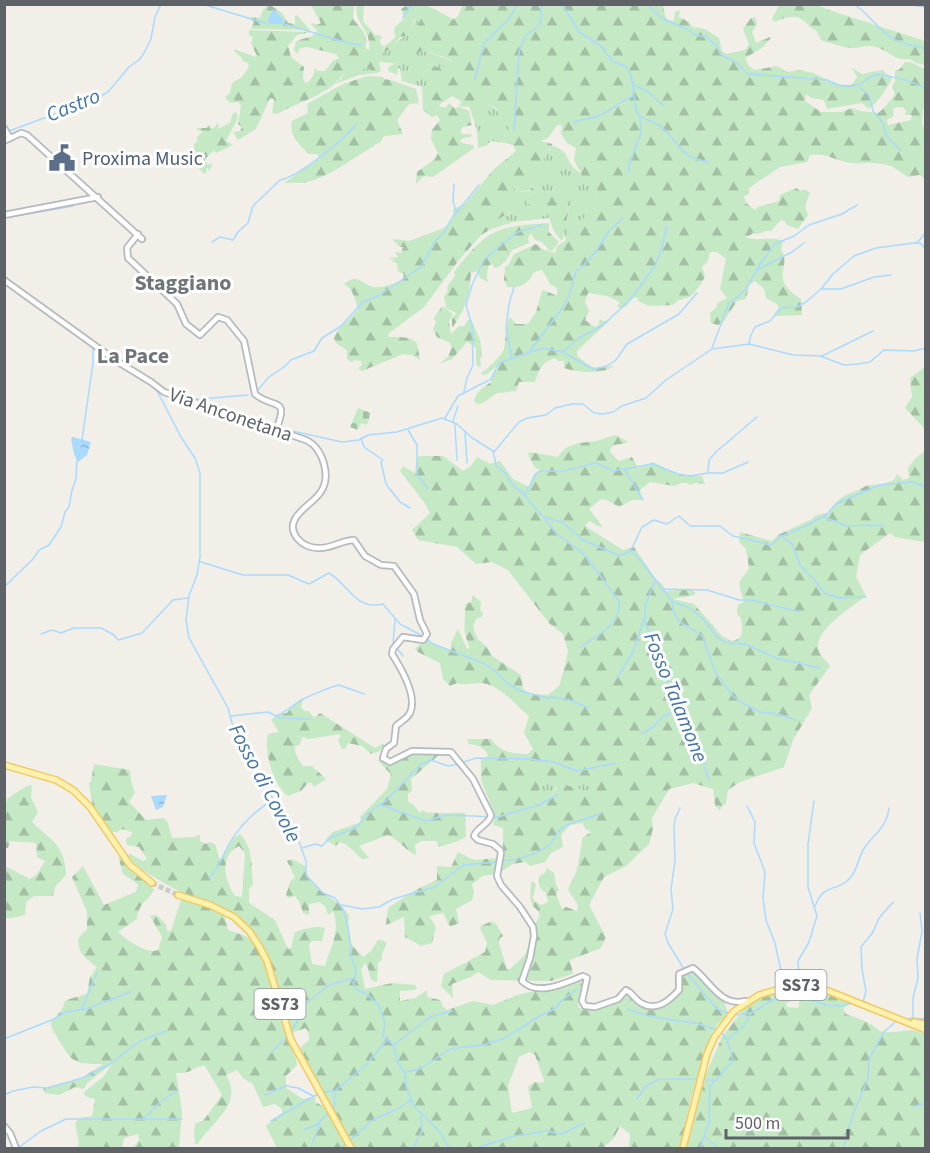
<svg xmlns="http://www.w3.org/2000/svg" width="930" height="1153" font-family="'Source Sans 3',sans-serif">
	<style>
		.grass { fill: url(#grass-tufts) }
		.forest { fill: url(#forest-firs); fill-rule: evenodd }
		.cemetery { fill: url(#cemetery-stones) }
		.water { fill: url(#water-ripples) }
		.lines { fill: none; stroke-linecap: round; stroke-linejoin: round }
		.stream { stroke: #aadaff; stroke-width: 1.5 }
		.primary-tunnel { stroke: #ccccc8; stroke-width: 5; stroke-dasharray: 5 2.5; stroke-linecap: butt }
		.secondary-casing { stroke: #b6babf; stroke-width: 8 }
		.primary-casing { stroke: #f2c960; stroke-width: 8 }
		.secondary { stroke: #fff; stroke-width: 4.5 }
		.primary { stroke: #fff2af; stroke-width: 5 }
		.labels { text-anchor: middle; stroke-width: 6; stroke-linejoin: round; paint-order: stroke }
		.shield { fill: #fff; stroke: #8f9295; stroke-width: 1.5 }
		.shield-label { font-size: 18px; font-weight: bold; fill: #5f6368 }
		.service-label { font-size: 20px; fill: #4e5e75; stroke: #fff; text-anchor: start }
		.street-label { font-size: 20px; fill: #5f6368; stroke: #fff }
		.water-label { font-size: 21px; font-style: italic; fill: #4174aa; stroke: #fff }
		.quarter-label { font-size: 22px; font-weight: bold; fill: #70757a; stroke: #fff }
	</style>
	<defs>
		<pattern id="grass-tufts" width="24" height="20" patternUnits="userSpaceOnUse" patternTransform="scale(1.5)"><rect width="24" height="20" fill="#c5e8c5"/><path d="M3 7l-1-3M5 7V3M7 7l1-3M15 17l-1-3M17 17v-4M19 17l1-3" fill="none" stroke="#a3c0a4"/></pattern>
		<pattern id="forest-firs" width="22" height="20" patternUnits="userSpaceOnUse" patternTransform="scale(1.5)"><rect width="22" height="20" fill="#c5e8c5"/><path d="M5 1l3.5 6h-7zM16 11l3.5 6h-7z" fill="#a3c0a4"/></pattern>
		<pattern id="cemetery-stones" width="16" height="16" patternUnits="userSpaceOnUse" patternTransform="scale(1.5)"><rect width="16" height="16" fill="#c5e8c5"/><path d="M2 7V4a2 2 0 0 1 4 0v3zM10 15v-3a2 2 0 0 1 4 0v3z" fill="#a3c0a4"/></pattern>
		<pattern id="water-ripples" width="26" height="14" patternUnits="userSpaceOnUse" patternTransform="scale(1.5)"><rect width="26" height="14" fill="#aadaff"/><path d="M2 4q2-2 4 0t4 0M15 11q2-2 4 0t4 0" fill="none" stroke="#8eb4d2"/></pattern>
	</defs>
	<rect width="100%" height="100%" fill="#f1efe8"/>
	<g class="grass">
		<path d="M420 5C434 5 442 16 455 19L451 21 449 25H442L431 16 423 15 419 52 422 50 452 61C446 70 434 68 425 63V70L438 72 431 90V100H436L441 107 429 115 423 110 422 87 402 81 400 68 398 69 397 75 388 71 389 66 394 65 393 63 379 62 384 54 382 45 385 46 384 48 392 49C397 40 408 35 413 25 416 20 416 16 421 11Z"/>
		<path d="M366 68 377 73 359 75 335 84 342 78 345 71Z"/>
		<path d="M486 104C497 108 508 117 509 129L504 134 506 143 491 141 486 146 478 148 477 131 469 105Z"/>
		<path d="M553 146C567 150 566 158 573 167 581 176 590 177 599 183L591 214 579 221 576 228H571L566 239 563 230C570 219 569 211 566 199L557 192H536L531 199 533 205 548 212 550 218 513 222 489 230 494 222 514 210 511 185 512 181 516 192 530 191 534 188 530 184C533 170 547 163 546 149L551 150Z"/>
		<path d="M548 779H565L572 782H592L594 786V792L591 793 566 785 556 787 550 798H543L539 793 540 786Z"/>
	</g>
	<g class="forest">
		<path d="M270 5 282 13 288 23 295 24V16L297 15 310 30 251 29 254 22 250 19 251 17 260 18 264 8Z"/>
		<path d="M311 5H354L353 19C360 28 370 35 365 48L369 50C372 29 353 24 357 5H364L363 21 375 35 382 36 380 41 384 54 379 62 381 71 377 73 366 68 345 71C332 95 299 101 277 114L272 113 274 99 270 98 256 129 238 140 233 132 240 131 242 127 238 124 241 106 238 102 230 103 225 97 230 93 232 83 242 77 249 67 248 63 243 61 241 57 234 51V49L255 57 257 56 251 43 253 37 249 35V30L311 32 297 35 288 46 291 57 304 67 303 77 305 83C311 82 315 74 314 68L318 71H325L333 61 339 58 336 54 307 47 300 48 297 54 294 50 296 41 312 36 317 31 311 24 313 23 317 25 321 23Z"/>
		<path d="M408 5H420L422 9 414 21 409 35 400 37 392 49 385 51V46L396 37 394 32 395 27 405 18 401 9Z"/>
		<path d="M463 5H663L665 16 668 20 674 21 675 12 680 10 679 17 689 22 692 27 705 29 719 38 722 51 726 54 745 50 749 44 743 29 751 18 755 17 757 24 752 32 756 43 770 37 771 38 762 48 745 58 749 66 755 70 777 66 788 72 799 70 813 73 840 85H852L857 77 852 68 862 74 882 70 892 79 881 97 869 109 862 103 827 109 824 100 812 98 806 94 805 101 821 112H841L852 108 860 111 878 113C885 108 890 101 895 94L892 87 895 81V71L900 69 905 62H910L925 69V109L923 110 922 124 925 128V179L920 175 908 177C902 174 899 170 893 167 876 161 868 164 851 163 837 161 825 152 810 155L807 162 780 167 749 188V194L744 196 746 203 755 210 758 207 779 201 780 195 796 188 801 191 806 190 810 193 805 206 808 215 798 229 787 225 785 221 781 220 771 231H765L758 234 752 233 751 235 745 237C758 242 772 236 783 241L781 250C793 266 767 278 801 299L802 315 776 316 774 314 779 308 777 304 766 298 764 289 755 281 749 285 746 299 737 301 724 321 718 325 711 323 710 313 716 308 717 303 727 298 720 289 726 259 717 252H710L708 261 702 267 705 276C704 280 694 294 691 296 684 300 678 298 673 305L649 306 638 301V298L636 297 630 300 627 306 621 308 617 307 620 302 607 296 588 293 585 302 589 311 585 320 595 327 599 325V321L601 319 603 321 610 320 577 351V355C591 369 595 370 614 365 606 376 575 372 564 368V361H558L555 358C541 363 540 368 535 382H519L516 391 497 393 483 403 478 404 474 401C476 391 484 387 491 382L492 374 498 369 496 367 487 374 482 375 481 373C486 371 502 355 504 349 507 338 503 327 510 317L516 324H528L536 312 542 291 544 290 557 296V288L551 285 542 270 534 272C528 285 520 288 507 287L504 280 505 267 509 264 514 254 536 244 544 250 555 253 557 246 565 241 571 228 576 227 579 221 591 213 599 183 583 177 574 160 576 148 567 143 561 133 562 125H557L549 137 541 141 552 144 553 149H546C547 163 533 171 530 184L534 190 521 191 517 193 512 182 514 210C507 214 501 218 494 222L491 229 481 235 459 260 424 307 388 334 389 337C400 337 409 336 417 343L420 360 412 355 403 354 362 371 358 368 362 365 361 361 355 360 351 362 347 359V350L336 343 334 338 338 330 358 310C356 301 353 288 344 284 356 274 360 281 370 286 379 290 395 284 403 279L404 274 398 271 397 263 391 261 395 260 388 258 398 257 395 252 401 253 403 247H400L392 239 409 241 444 228 453 219V209L465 204 494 169 516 151 513 145 506 143 504 134 509 129C509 123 506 122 503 116 488 95 477 110 458 106L461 103V101L452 96 439 105 436 100H431V88L438 72 425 70 422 67 425 63C434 68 447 70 452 60L422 50 417 54 412 53 411 39 423 15 429 14 442 25H449L451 21 458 16ZM897 107H902L906 110 905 115H912L911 120 888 125 887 120 894 116 893 109Z"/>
		<path d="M779 5H816L832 11 925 41V65L916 63 910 59C894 61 892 53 879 48 866 43 861 49 850 48 841 47 830 43 821 40L816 30C809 28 809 25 804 21 795 13 783 18 775 22L772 19Z"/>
		<path d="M367 76 383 77 384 79 390 80 416 89 419 103 409 104 397 120 403 134 384 136 380 143 375 144 374 146C353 158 331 176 307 182 302 184 291 182 284 183L320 158 317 154H308C299 142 289 138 292 121L308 113 307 104 343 84Z"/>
		<path d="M449 103 454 108 459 107 469 111 472 125 463 127 460 131 462 134H472L471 137 463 138 460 141 461 143 473 145 474 148 433 177 424 176 416 184 417 172 435 159 438 153 431 139 432 130 440 120 437 115 432 117 429 115 441 107H446Z"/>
		<path d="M235 112 237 113 238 118 226 141 233 145 216 153 214 150 204 160 208 165 211 163 212 165 209 172 208 168H206L207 172 204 174C193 161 194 160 194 144L197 142V137L203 131 197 130V128H207L209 124 211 128H214L218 123 219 124 218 129 230 123 233 113Z"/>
		<path d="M550 191 557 192 566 199C571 214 565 224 563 239L561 240C554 233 549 220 548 212L526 203 536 192Z"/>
		<path d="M549 223V232L559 242 552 251H550L542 242 535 240 531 233 528 238 529 243 512 250C507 259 504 265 495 268L492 264 488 266 487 277 488 282 480 278 477 271 471 273 469 292 463 310 452 329V319L456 313 446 308 444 296 447 293 448 285 455 276 454 272C487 229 497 226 549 223Z"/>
		<path d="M442 306 453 314 449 322 451 334 459 326H464L468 320 471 319 480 340 482 355 480 359 481 366 479 367 476 364V348L467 342 452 359 439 364 448 357 452 347 450 343 437 337 433 329 436 323 434 318Z"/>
		<path d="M925 367V429L905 408 912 397 910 378Z"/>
		<path d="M616 435 628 442C622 446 611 441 610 452L619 461 632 457 638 468 653 462 679 475 702 476 705 484 696 483 690 485C683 480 681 484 674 486L650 482 640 490 642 500H632L619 507 607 500 601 499 589 509 603 527 598 526 589 521 585 526 623 550 634 547 655 578 663 585 665 591 690 589 695 592V595L673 599 694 604 722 636 731 641C745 640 742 629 741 618L737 614 738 605 743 602C744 596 738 589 740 581 742 577 747 573 749 568L746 549 739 542 740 532 772 541 778 535 812 519 816 515 828 513C838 498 841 497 858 490 862 489 865 485 871 485 880 484 885 484 894 480L897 474 903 480 909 478 908 468 916 458 925 451V542L895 537 890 533 860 555 856 577 866 596C852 607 811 632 819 651 820 656 827 661 830 666L809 695 812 708 793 740 784 767 740 782 728 790 726 803 719 810 715 805 713 789 693 783 669 789 652 818 653 829 649 844 626 866 604 877 589 905 606 937 601 948 570 960 573 974 551 981 491 980 478 972 471 977 452 984 453 998 441 986 444 974 485 952 487 943 480 928 481 926 492 921 497 925 503 936 499 939V943L507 969H510L525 955 532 936 534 925 540 916C538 908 535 910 532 904 529 897 531 890 531 883L532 881 536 884 533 898 535 902 542 905 548 902 546 893C538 886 538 887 540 875L544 874 547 868 554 873 556 885 559 889 556 894 562 909 566 907 577 911 578 905 568 890C570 883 574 878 576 872 578 869 582 842 582 838L591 832 586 829 582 823 570 825 561 835 563 847 551 853 545 862 530 866 525 862 513 864 499 873 503 858V828L493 825 495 815 481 780V759L488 756C485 747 478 745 469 744L467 739H491C501 753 511 753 528 754L533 749 524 733 529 716C516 705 499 684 481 683 471 683 466 686 457 683L450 686 443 679 440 663 418 652 415 648 427 640 451 651V643L458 629 467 649 470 648C461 627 466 624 465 604L471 602 473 595 481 602 480 610 483 613 482 617 477 618 473 626 477 638 487 647 492 656 521 675 523 689 530 694 548 695 559 686 564 670 568 651 563 634 549 623 508 570 492 562 476 564 457 547 418 540 412 530 430 513 424 502 400 471 403 466 415 473 417 457 420 456H443L463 471 471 466 477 457 490 464 500 461 513 479 529 487 534 474 540 469 535 468 528 454 530 452 558 457C568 442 581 443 597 441 604 439 610 436 616 435ZM548 779H564L572 782H592L594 786V792L591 793 566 785 558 786 550 798H543L539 793 540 786Z"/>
		<path d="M303 698 301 707 304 711H309L314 718 320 713 375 748 382 744 384 745 380 751 371 754 362 746 348 743 345 749H342L338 740 341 736 339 734 309 739 302 737 300 745 295 746C294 754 299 760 303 766H312L326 779 314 787 312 783H308L301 791 288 796C273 785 264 753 268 734L279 732 271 720 278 714 287 713 293 705Z"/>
		<path d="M413 752 440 754 411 779 412 790 408 794V802L413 804 420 813 422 810 428 813C436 812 442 814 449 813 455 813 459 812 465 813L466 837 458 841 439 847 437 841H421L415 845 416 855C405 850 399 840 388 835L359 846 369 858 362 859 347 845 339 842 336 846 325 840 333 832 361 822 360 817 387 789 391 774 377 760 391 763 399 761Z"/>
		<path d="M94 764 130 770 131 781 135 793 129 802 131 804 146 820 164 818 168 823 172 838 194 837 200 835V841L206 844 209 842 215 844 220 860C228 852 230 838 240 834 254 849 251 866 253 885L249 889V903L275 920 288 949 291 948 295 932C305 929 315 925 325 928L322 941H312L309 945 312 964 325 966C330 948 341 931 333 911L328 915 325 906 319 902 309 904V915L303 913 300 903 295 896 289 898 286 895 290 882 295 877 287 861 292 859 305 866C308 885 322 891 335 901 340 905 345 910 349 915L348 925 352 945 363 957 371 951 378 940H382L387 943 382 954V960L378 963 377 982 371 980 368 968 365 963 361 969 365 989 392 983 415 985 417 988 415 990 400 991V1001L415 998 427 990V997L440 1000 443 1007 447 1010 473 1001 493 1005 517 995 581 981C584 990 575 1000 579 1008 594 1010 617 1006 626 994 650 1011 654 1015 679 995L682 975 687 972 696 974 724 1002 729 1015 718 1024 713 1032 691 1098 680 1148H629L630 1134 620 1126 614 1138 603 1148H354L299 1049 309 1040V1035L306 1028 294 1032 289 1030C280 988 269 933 227 911 207 900 184 896 164 883 151 875 137 869 128 855L130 854 143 861 147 859 139 847 127 845 126 839 132 835V832L122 829 117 832H110L93 808 89 784 91 781ZM239 846 245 853 242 897 235 896C224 880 219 856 239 846ZM529 1052 535 1055 544 1080 543 1083 534 1082 528 1087 532 1108 512 1113 508 1086 519 1057Z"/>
		<path d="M32 785 31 797 38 812 32 822C52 841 65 845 66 875L55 887 53 896H34L26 902 25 915 12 918H5V866L30 879 37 874 45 861 37 857 36 843 10 841 8 848H5V804L8 798 27 786Z"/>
		<path d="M458 852 474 860 499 858 494 874 483 876 472 884 474 892 472 900 456 909 459 923 450 927 443 913 429 916 436 927 432 943 421 946 405 937 404 917 386 925 388 908 415 890 437 880V866L451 867Z"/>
		<path d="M118 856 138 876 154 889C148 903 139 901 137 919L118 932C126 939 147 955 158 950L162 937 150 916 156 915 166 924 167 931H171L181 900C192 902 217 906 224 916 226 919 227 926 228 930 238 934 251 936 257 945 275 972 277 1008 288 1038 291 1047 296 1055 297 1065L286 1076V1088L303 1099 316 1097 315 1102 325 1107 343 1137V1142L350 1148H277L266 1126 282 1113V1109L275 1104 263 1107 253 1084 243 1078 237 1070 226 1075C244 1105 212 1120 198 1144H195L194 1130 196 1123 203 1121 222 1095 205 1066C194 1065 194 1074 176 1073L182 1111 179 1148H133L139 1140 138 1134 124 1138 122 1148H77L79 1143 75 1123 80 1118 92 1116 95 1099 85 1096 84 1092 104 1076 112 1064 87 1083 84 1089 75 1087 59 1095 45 1093 43 1088 82 1078 103 1064C75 1064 73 1064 59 1040 55 1033 51 1030 51 1022L61 1011 66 1000 87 994 90 977 97 967C86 958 76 953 79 937L87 930V912L72 877 83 866 104 905 136 892 138 884 123 874Z"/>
		<path d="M789 987 798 999 786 1003 787 1007 796 1008 799 1007V1002L802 998 799 987H813L854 1002 843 1008 846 1014C854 1017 864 1020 872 1025 877 1028 878 1031 884 1032 901 1034 909 1025 925 1035V1148H687L706 1074 722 1037 749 1002 759 996Z"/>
	</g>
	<path class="cemetery" d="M358 408 371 413 367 425 361 423 358 430 350 427Z"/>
	<g class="water">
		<path d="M273 9 283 19V24H269L268 19Z"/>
		<path d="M73 437 91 442 87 455 78 462 74 454 71 439Z"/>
		<path d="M167 795 163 807 156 810 151 796Z"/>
	</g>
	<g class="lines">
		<g class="stream">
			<path d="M202 4 268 24"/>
			<path d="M562 4 579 32 601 46 612 61 627 67C636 82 632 100 638 115 645 120 653 121 660 126 681 142 677 157 709 162"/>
			<path d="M649 4 653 11 665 20 687 29 695 35 707 37 716 46 721 55 736 62 748 74 827 80C838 86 852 90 863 82 868 79 869 76 875 75 889 74 913 82 926 88"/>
			<path d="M854 4C869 14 878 30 894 39 904 46 915 44 926 49"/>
			<path d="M903 4 926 7"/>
			<path d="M403 18 412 4"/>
			<path d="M281 23 348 43 361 45"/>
			<path d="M475 79 484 43 510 18 517 4"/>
			<path d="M633 85 647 91 664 106"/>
			<path d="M859 87 869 95 873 111 883 123 886 135 901 151"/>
			<path d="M573 123C581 118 589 120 598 116 610 112 620 101 633 96"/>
			<path d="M9 131 93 100 108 92 129 67 140 59 144 53 151 39 155 17 161 4"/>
			<path d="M514 131 519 51 526 35 538 27 541 20V4"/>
			<path d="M629 173V166L641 133 640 116"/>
			<path d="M454 184 453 201 456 211"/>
			<path d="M4 218 73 206"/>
			<path d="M212 242 220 237 233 240 238 232 248 223 253 206 280 180C298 177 344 140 356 124"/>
			<path d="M916 243H920L926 249"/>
			<path d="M757 270 792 252 804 243"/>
			<path d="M822 289H841L874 277 891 275"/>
			<path d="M14 290 35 305"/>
			<path d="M56 320 66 327"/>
			<path d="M749 343 751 335 755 327 770 321 781 308 797 307 806 302 820 290 834 273 854 256 876 248 914 243 918 242 926 232"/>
			<path d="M712 348 729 303 740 295 748 286 759 265 775 244 794 236 809 225 842 214 857 205"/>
			<path d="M530 351 563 307 569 296 576 271 583 266 597 250 609 231 623 218"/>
			<path d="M564 351 579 338 603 325 630 300 654 267 660 254 667 226"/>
			<path d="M820 356 844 365 858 364 870 362 884 350 914 351 926 348"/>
			<path d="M512 359 506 327 509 304 514 287"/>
			<path d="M156 389 181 437 195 458 200 473V557L197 575 189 596 186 620 189 638 228 708 235 734 251 757 282 816 299 842 306 861V875L323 893 335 898 343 909 348 927 352 959 356 969 355 981 353 983 356 989 369 996 379 1006 385 1023 383 1037 393 1043 397 1061 405 1074 407 1090 413 1105 440 1132 449 1148"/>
			<path d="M163 389 223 407 275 427"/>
			<path d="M257 391 269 377 284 367 291 360 314 351 322 338 341 326 363 302 378 296 421 267 435 241 443 234 452 218 479 185"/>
			<path d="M464 392 467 378 473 365 472 326 466 305 472 285 484 260 496 249 518 232 542 225"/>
			<path d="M200 399 248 395"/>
			<path d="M445 418 458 396 491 379 499 363 539 349H546L563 352 589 367 594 369 607 366 616 360 627 344 679 314 697 293"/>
			<path d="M453 421 458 406"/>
			<path d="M455 425 457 460"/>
			<path d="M279 428 342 442 359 440 368 435 397 432 442 418 457 424 471 437 493 451 496 465 505 473 514 487 520 490 543 517 562 522 583 540 620 556 630 551"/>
			<path d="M408 430 417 445V474L428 489"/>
			<path d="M465 431 467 463"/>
			<path d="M361 438 364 447 383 460 381 462 386 484 400 502 410 508"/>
			<path d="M82 440 93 363V347"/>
			<path d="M494 452 519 422 527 418 546 415 555 408 572 404H583L594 413 604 414 613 412 622 406 646 398 666 380 712 349 749 344 793 355 822 356 873 331"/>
			<path d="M625 470 643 500"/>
			<path d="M708 472 709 460 716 452 757 417"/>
			<path d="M525 495 535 475 541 471H564L596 463 614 471 652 464 678 474 690 476 708 473H723L748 462"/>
			<path d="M824 517 847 526 882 525"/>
			<path d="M545 520 557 534 585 555 619 601C623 623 596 637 580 647"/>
			<path d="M782 536 792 544 800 565 817 583 824 593 840 598 866 597"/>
			<path d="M631 550 642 527 654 520 667 524 679 516 690 526H720L733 536 771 545 780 537 806 526 827 514 836 504 880 485 912 482 926 487"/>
			<path d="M630 551C639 554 662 591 672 601"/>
			<path d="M201 562 243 575H288L309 584 329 573C351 587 355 610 383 604L400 624 426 638 433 644 483 663 495 671 508 684 521 691 547 698 553 697 569 700 589 708"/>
			<path d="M655 581 645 605V622L667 679 675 704 700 746V752L709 780"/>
			<path d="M4 587 33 559 39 550 49 545 61 527 65 512 69 507 72 490 76 479 77 459"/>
			<path d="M661 589 707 590 739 600H751L800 612"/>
			<path d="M672 601C674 627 688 624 703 637L715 672 733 696 743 703 760 712 778 714 796 720"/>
			<path d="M673 602 690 608 704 620 717 637 727 643 745 644 776 658 820 668"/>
			<path d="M395 619 393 644 403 656"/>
			<path d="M41 634 52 630 61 633 74 628H101L114 635 118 640 122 639 142 633 173 600 188 598"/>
			<path d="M617 678 633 652 644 619"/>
			<path d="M231 716 268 712 280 718 310 719"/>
			<path d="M276 716C286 713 291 706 300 701 306 697 333 686 339 685L364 694"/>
			<path d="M642 734 653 727 664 716 677 710"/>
			<path d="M464 762 476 758 529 759 553 762 577 771 616 763"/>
			<path d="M381 805 426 821 446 815 498 817 539 805 557 795"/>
			<path d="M747 806 755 822 754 843 765 872 763 898 766 920 775 943 784 985"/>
			<path d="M680 808 675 819 674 827 675 861 671 889 673 909 665 934 668 943 684 969"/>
			<path d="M302 848 315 844 322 846 331 837 356 828 367 814 387 800 420 765 431 760 448 766 459 764"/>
			<path d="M501 860C513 862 542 853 550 844 556 839 556 830 565 826 575 821 589 818 601 814"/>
			<path d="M209 878C220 867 223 854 231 841 242 823 256 810 274 799"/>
			<path d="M342 905 362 909 379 907 393 899 435 887 463 865 498 862"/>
			<path d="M815 906C825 883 834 892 847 881 858 872 857 858 865 847 875 833 887 827 889 808"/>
			<path d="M687 973 717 1009 730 1014"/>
			<path d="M800 984 798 961 809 942 817 916 808 887V844L814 801"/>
			<path d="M863 1002 866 991 862 969 861 947 873 932 879 918 893 902"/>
			<path d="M82 1009 97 972"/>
			<path d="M627 1009 651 1017 695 1023 717 1030"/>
			<path d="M867 1009 904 1024"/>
			<path d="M735 1015 751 1013"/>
			<path d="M913 1017V998L918 978 917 959 922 931 920 913"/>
			<path d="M907 1021 910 1018 926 1019"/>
			<path d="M290 1033 298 1020 300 1010 304 1005 329 985 355 978"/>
			<path d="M4 1039 54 1019 65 1012 87 1009 130 992"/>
			<path d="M728 1039 744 1026 751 1013 773 1000 798 996 826 1005 842 1006 851 1003"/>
			<path d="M395 1044 430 1017 452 1011"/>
			<path d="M271 1053 287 1037"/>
			<path d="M405 1072 420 1069 450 1049 482 1045 503 1039 538 1017 556 1008 561 1001 577 989"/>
			<path d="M703 1080H713"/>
			<path d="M4 1095 13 1091 33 1087 48 1088 85 1077 110 1064 140 1041 166 1031"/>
			<path d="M265 1095 286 1086 298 1088 313 1096"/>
			<path d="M637 1099 645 1087 659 1079H698"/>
			<path d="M913 1107 926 1103"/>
			<path d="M144 1119 159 1103 178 1090"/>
			<path d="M271 1121 314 1096 325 1092 335 1091 366 1065 386 1041"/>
			<path d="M304 1130 316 1125 334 1108 335 1092"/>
			<path d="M706 1138 719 1148"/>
			<path d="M312 1144 320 1123"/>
			<path d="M844 1146 853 1114 868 1079 869 1059 884 1032 895 1022"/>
			<path d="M18 1148 41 1131 66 1119H182"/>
			<path d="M341 1148 374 1119 396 1110 411 1100"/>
			<path d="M413 1148 422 1131 421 1116"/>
			<path d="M477 1148 510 1137 546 1131 562 1134 584 1123"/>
			<path d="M700 1148 709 1123 710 1086 733 1061 727 1040 721 1032"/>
		</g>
		<path class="primary-tunnel" d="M152 883 178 895"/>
		<defs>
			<g id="secondary">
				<path d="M4 128 10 138"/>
				<path d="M4 141 21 133 27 135 142 239"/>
				<path d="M4 215 98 197"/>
				<path d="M138 234 127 248 128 258 177 304 186 324 200 335 218 317 227 320 244 341 255 394C273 410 290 395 276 430"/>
				<path d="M4 280 115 360 151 382 164 392 306 440C323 448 332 477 320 493 311 506 282 518 297 538 302 544 310 548 318 548 331 549 342 540 354 540L365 556 381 565 394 566 414 594 420 620 427 634 423 640 403 637 393 649 392 654C401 668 418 696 410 713 406 720 401 721 396 726L394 743 386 749 383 758 390 762 412 751 451 752 473 779 491 815C489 825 477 827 474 836L478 840 493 844 500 850 501 853 497 876 501 885 520 907 533 927 534 936 530 958 522 981C538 997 565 983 583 976L587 978 582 1001 585 1006 595 1007 618 999 626 990C633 993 634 999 641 1003 656 1012 669 1001 679 990V974L693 968C711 982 720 1007 746 1001"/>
				<path d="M4 1126 10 1133 16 1148"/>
			</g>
			<g id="primary">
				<path d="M4 765 56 780 73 790 90 807 130 865 152 883"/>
				<path d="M178 895 210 905 234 917 249 931 259 946 267 961 291 1040 351 1148"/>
				<path d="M914 1022 926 1024"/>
				<path d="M683 1148 707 1054 714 1038 733 1012 759 995 789 986 821 988 926 1030"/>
			</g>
		</defs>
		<use href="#secondary" class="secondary-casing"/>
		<use href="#primary" class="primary-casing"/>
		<use href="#secondary" class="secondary"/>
		<use href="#primary" class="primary"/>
	</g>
	<defs>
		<symbol id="civic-bare" viewBox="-9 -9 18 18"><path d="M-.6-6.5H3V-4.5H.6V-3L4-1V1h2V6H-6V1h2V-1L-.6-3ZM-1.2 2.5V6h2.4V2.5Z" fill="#5c6f8a" stroke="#fff" stroke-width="2.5" paint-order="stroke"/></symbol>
	</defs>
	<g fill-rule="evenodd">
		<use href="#civic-bare" x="43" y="139" width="38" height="38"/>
	</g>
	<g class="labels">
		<g class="shield">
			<rect x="775.5" y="970" width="51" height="30" rx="4.5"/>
			<rect x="254.5" y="989" width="51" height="30" rx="4.5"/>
		</g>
		<g class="shield-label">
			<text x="801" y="991">SS73</text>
			<text x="280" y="1010">SS73</text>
		</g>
		<g class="service-label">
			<text x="82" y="165">Proxima Music</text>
		</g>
		<g class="street-label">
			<text transform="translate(231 414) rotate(19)" y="7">Via Anconetana</text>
		</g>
		<g class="water-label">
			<text transform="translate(73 105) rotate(-22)" y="7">Castro</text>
			<text transform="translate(676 697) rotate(68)" y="7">Fosso Talamone</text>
			<text transform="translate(265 783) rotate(62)" y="7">Fosso di Covole</text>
		</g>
		<g class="quarter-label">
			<text x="183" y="290">Staggiano</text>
			<text x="133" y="363">La Pace</text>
		</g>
	</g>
	<rect width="930" height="1153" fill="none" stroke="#5f6368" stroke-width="12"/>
	<path d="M726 1129v9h122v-9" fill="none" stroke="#5f6368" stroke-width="3"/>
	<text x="735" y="1129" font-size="18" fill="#5f6368" stroke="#ffffff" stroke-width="4.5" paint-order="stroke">500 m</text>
</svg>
